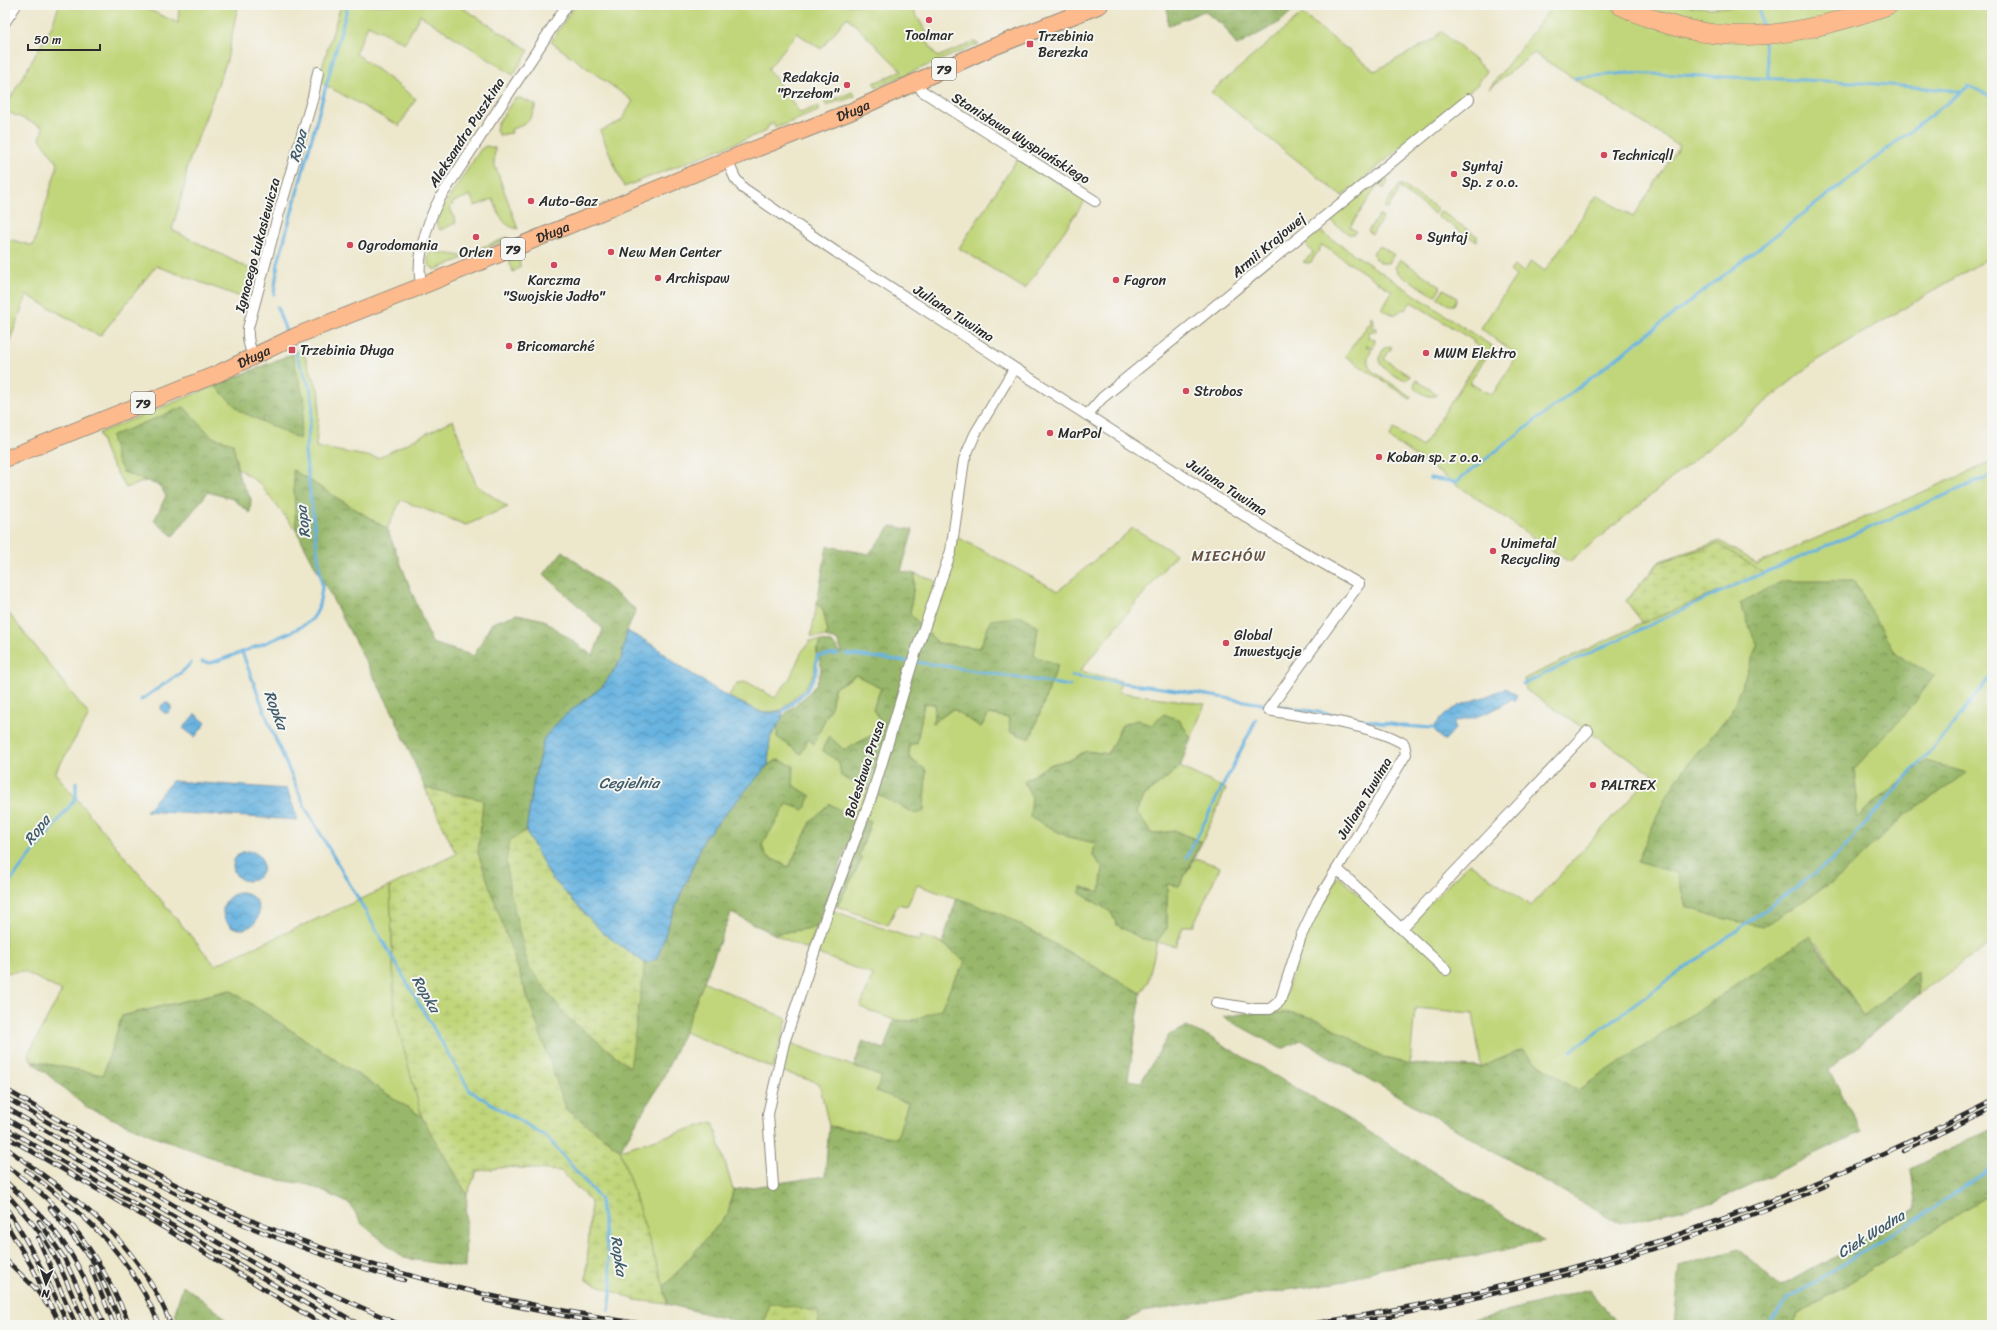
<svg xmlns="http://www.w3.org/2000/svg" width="1997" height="1330" font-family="Sriracha,sans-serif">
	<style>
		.grass { fill: #c1d67a; stroke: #768052 }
		.forest { fill: url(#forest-crowns); stroke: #62714a }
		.wetland { fill: url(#wetland-marsh); stroke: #768052 }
		.water { fill: url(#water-waves); stroke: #496f86 }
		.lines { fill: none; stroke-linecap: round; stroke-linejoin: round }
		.stream { stroke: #67b3e0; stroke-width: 3 }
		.street-casing { stroke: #8c897c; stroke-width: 12 }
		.primary-casing { stroke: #8c897c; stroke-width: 18 }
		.highway-casing { stroke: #8c897c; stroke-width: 20 }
		.street { stroke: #fff; stroke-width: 10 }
		.primary { stroke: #fcba8d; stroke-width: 16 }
		.highway { stroke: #fcba8d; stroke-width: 19 }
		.rail-casing { stroke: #2b2b2b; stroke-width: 4.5 }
		.rail { stroke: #f6f6f2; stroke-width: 3; stroke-dasharray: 9; stroke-linecap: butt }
		.poi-dot { fill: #d1495b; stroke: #f6f6f2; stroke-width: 1.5 }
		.labels { text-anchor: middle; stroke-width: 4; stroke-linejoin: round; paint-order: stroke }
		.shield { fill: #f6f6f2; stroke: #686867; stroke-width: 1 }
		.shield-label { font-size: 13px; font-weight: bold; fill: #2b2b2b }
		.poi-label { font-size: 14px; fill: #2b2b2b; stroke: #f6f6f2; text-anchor: start }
		.street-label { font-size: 14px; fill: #2b2b2b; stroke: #f6f6f2 }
		.water-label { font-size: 15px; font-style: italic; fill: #405b6a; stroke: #f6f6f2 }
		.neighbourhood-label { font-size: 15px; letter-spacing: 1px; fill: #655340; stroke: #f6f6f2 }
	</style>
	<defs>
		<pattern id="forest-crowns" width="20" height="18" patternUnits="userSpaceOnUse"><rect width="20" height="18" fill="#98b76a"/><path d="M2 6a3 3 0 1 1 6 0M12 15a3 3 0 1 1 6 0" fill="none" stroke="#7c9557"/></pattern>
		<pattern id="wetland-marsh" width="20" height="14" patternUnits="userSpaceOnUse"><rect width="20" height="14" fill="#c1d67a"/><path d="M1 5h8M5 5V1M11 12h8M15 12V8" fill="none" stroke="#a6b86a"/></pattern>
		<pattern id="water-waves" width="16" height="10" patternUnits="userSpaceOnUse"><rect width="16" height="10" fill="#67b3e0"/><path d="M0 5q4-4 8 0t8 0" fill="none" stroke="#5592b6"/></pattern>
	</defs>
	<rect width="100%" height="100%" fill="#f6f6f2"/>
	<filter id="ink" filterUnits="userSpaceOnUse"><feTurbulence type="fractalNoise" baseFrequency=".025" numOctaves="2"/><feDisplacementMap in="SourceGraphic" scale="8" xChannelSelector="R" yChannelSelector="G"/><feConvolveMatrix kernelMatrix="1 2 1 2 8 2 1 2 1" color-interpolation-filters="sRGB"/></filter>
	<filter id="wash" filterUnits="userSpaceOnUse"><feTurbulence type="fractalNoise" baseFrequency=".012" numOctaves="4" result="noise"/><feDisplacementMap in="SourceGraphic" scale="16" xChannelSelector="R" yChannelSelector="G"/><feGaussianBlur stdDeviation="0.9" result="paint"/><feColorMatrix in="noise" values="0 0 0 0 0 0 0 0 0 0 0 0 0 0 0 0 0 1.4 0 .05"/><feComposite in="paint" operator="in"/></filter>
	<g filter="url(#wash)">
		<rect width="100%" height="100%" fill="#ede7cc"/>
		<g class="grass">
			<path d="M59 5H138L178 23 179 5H238L227 60 187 167 185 184 172 230 258 273 249 300 156 266 100 336 27 295 5 353V238L33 246 58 164 40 139 43 127 5 111V97L10 99 52 26Z"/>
			<path d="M341 5H458L529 50 513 75 420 15 405 43 368 25 355 53 416 99 399 126 318 81Z"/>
			<path d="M575 5H910L927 33 923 35 937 57 974 42 979 44 876 87 874 83 902 71 847 17 821 49 797 33 768 69 800 113 818 106V111L778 127H775L774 123 768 126 766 131 624 187 600 131 621 121 633 101 551 42Z"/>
			<path d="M1553 5H1607L1661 28H1838L1903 5H1992V256L1817 360 1569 562 1389 438 1394 429 1422 447 1485 350 1473 343 1474 341 1411 302 1405 310 1403 309 1396 314H1391L1382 309 1392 291 1322 245 1311 262 1307 263 1303 262 1313 253 1304 242 1318 230 1493 347 1469 383 1492 395 1518 355 1497 341 1481 328 1516 276 1510 271 1514 266 1524 272 1531 261 1545 271 1597 195 1633 217 1679 146 1534 53 1489 89Z"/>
			<path d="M1632 5H1682L1710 8 1748 5H1872L1806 25 1717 29Z"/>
			<path d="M1302 14 1375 71 1434 39 1441 31 1487 71 1477 85 1342 196 1211 92Z"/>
			<path d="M853 92 855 96 840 102 839 100 828 106 824 103Z"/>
			<path d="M520 98 536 105C530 120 528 125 511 129L512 133 499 135 496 130 497 125 514 99Z"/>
			<path d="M486 146 495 148 494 163 518 229C500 225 499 212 493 199L475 206 470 195 452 203 453 205 450 207 456 223 440 230 436 223 441 210 481 149Z"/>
			<path d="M1018 158 1085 200 1025 289 959 248Z"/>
			<path d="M1385 178 1388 181 1384 189 1378 185 1350 227 1356 231 1354 234H1349L1331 221 1333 217 1379 179Z"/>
			<path d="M1399 185H1402L1438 209 1434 214 1402 190 1401 187 1388 209 1384 207Z"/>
			<path d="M1440 211 1477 236V242L1437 216Z"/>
			<path d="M1379 215 1383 218 1372 234 1368 231Z"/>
			<path d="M508 237V239L435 270 428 264V256L432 251 461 256Z"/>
			<path d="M1379 245 1394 255 1388 263H1382L1374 258 1375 256 1372 254Z"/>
			<path d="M519 259 520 267 513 272 509 262Z"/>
			<path d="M1400 259 1441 287 1435 296 1398 273 1395 268Z"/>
			<path d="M1444 289 1457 298 1454 305H1449L1437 298Z"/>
			<path d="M1371 316 1375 324 1372 325 1373 328 1376 327V331H1370L1368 338 1375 340 1373 348 1367 345 1366 346 1372 350C1367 358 1366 362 1371 370L1407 394 1411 397 1410 399 1345 356 1371 321Z"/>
			<path d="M1389 346 1392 347 1384 359 1410 376 1408 379C1400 381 1381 369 1380 360 1379 356 1382 352 1384 348Z"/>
			<path d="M302 350 320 394 316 447 378 458 453 420 476 485 508 507 466 525 401 500 387 529 294 471 296 530 259 483 219 455 126 488 108 458 99 433Z"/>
			<path d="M1416 380 1437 394 1436 396C1428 398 1418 392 1414 385Z"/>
			<path d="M1992 462V941L1919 994 1917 971 1864 1016 1817 943 1578 1090 1541 1065 1522 1050 1481 1067 1473 1013 1415 1008 1410 1064 1385 1058 1357 1043 1273 1014 1283 1002 1304 939 1320 903 1338 876 1401 933 1469 863 1531 906 1653 774 1526 690 1524 679 1643 623 1764 573 1660 562 1626 601 1660 561 1720 541 1757 564Z"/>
			<path d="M1133 528 1176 554 1080 671 1121 681 1118 692 1205 704 1191 738 1179 720 1151 725H1122L1108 754 1086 751 1072 759 1049 765 1024 782 1032 797 1068 837 1095 842 1093 856 1103 868 1100 892 1082 887 1080 893 1111 912 1117 925 1157 941 1167 928V884L1179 886 1195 858 1220 867 1193 926H1183L1176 946 1157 942 1148 982 1141 993 1001 914 917 885 907 906 898 904 888 925 837 906 862 859 859 855 871 821 865 820 875 793 916 813 926 770 909 758V745L917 743 924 703 935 704 933 723 953 709 981 727 989 714 1009 718 1030 739 1058 665 1034 656 1038 627 991 620 980 648 938 643 927 632 957 537 1058 591Z"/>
			<path d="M915 574 936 581 922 627 910 615Z"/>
			<path d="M817 603 823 610 828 632 825 637 811 636Z"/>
			<path d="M7 611 89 715 55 773 215 965 390 886 395 1016 422 1117 230 990 122 1016 103 1076 32 1061 28 1054 62 991 23 971 5 973V613Z"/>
			<path d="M810 641H822L817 649 814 674 804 689 781 710 764 713 728 697 737 683 747 682 775 698 790 678 801 653Z"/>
			<path d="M856 675 881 688 873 709 879 719 875 734 844 750 839 762 869 790 857 820H812L789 867 766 856 761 845 787 803 793 785 778 760 768 765 770 738 778 726 777 737 808 739 814 743 832 704 834 688Z"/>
			<path d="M1180 767 1226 789 1202 842 1175 831 1152 834 1136 812 1143 797Z"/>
			<path d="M834 911 919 941 920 936 942 943 966 961 952 984 941 1009 911 1021 894 1020 860 1007 873 975 816 953 830 912Z"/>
			<path d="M817 927 808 950 774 934Z"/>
			<path d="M703 981 787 1019 773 1068 684 1032Z"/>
			<path d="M788 1042 882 1077 877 1091 908 1103 897 1138 829 1126 819 1083 781 1071Z"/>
			<path d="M713 1122 733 1190 728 1214 664 1287 620 1150Z"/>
			<path d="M1992 1193V1325H1793L1798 1315Z"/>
		</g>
		<g class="forest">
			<path d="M1167 5H1295L1296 7 1280 22 1237 46 1224 26 1204 11 1168 26Z"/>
			<path d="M292 354 305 403 299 439 240 411 215 386Z"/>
			<path d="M184 407 212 437 233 443 239 477 251 499 250 513 233 499 208 492 173 536 154 521 166 496 160 486 123 472 117 460 111 436Z"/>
			<path d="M293 470 387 529 432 643 474 656 492 623 517 614 544 620 593 656 603 629 544 574 563 551 636 610 627 631 621 660 603 686 564 716 544 738 534 779 526 831 657 959 669 923 705 837 768 765 778 760 794 766 793 785 811 796 804 810 787 804 762 845 766 856 789 867 812 820 830 804 857 820 817 927 774 934 731 913 684 1032 662 1080 620 1150 566 1109 478 853 483 800 425 788 394 715 296 530Z"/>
			<path d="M891 526 913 530 901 571 915 574 910 614 938 643 980 648 991 620 1022 616 1038 627 1034 656 1058 665 1030 739 1010 732 1009 718 989 714 981 727 953 709 933 723 935 704 924 703 917 743 909 745V758L926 770 924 811 916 814 841 776 839 762 822 750 829 736 844 750 875 734 879 719 873 709 881 688 856 675 834 688 832 704 814 744 808 739 801 754 777 737C778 733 777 728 778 725 786 704 819 697 821 668 821 662 818 655 817 649L822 641C830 643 836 643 838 652H842L837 640 825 637 828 632 823 610 817 603 827 546 869 554Z"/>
			<path d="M1783 581H1854L1896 654 1934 676 1912 706 1854 769 1857 797 1856 818 1926 761 1967 773 1903 817 1837 879 1763 927 1717 917 1686 907 1677 873 1637 862 1665 798 1689 762 1730 715 1757 646 1740 603Z"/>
			<path d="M1164 714 1179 720 1191 738 1180 767 1143 797 1136 812 1152 834 1175 831 1202 842 1179 886 1167 884V928L1157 941 1142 939 1117 925 1111 912 1080 893 1081 887 1100 892 1103 868 1093 856 1095 843 1068 837 1030 817 1032 797 1024 781 1049 765 1072 759 1086 751 1108 754 1122 725 1137 720 1151 725Z"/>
			<path d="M865 820 871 821 859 855 862 859 837 906 832 905Z"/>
			<path d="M957 898 1001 914 1141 993 1128 1080 1141 1082 1169 1035 1186 1027 1208 1036 1358 1125 1544 1241 1481 1255 1379 1269 1346 1281 1142 1312 1123 1323 1114 1325H751L667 1304 664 1287 728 1214 733 1190 825 1176 829 1126 897 1138 908 1103 876 1091 882 1077 854 1066 863 1041 884 1049 894 1020 911 1021 941 1009 952 984 966 962 942 943Z"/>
			<path d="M1810 936 1864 1016 1918 971 1919 994 1829 1070 1862 1132 1714 1202 1620 1224 1301 1040 1282 1049 1223 1017 1254 1012 1294 1013 1317 1019 1385 1058 1410 1064 1481 1067 1522 1050 1541 1065 1578 1090Z"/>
			<path d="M230 990 422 1117 467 1194 465 1268 404 1258 362 1224 350 1204 309 1185 264 1177 154 1136 87 1108 32 1061 103 1075 122 1016Z"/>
			<path d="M1992 1129V1193L1798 1315 1793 1325H1674L1680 1266 1739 1249 1780 1287 1916 1209 1911 1169Z"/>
			<path d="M183 1285 218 1312 231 1325H179L175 1313Z"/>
			<path d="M1589 1289 1619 1325H1447L1489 1316Z"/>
		</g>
		<g class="wetland">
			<path d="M1719 544 1764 573 1643 623 1626 601 1660 562Z"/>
			<path d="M425 788 483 800 478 853 566 1109 620 1150 664 1287 667 1304 635 1300 586 1280 591 1202 561 1171 507 1167 477 1171 467 1194 422 1117 395 1016 390 886 456 854Z"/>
			<path d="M526 831 550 876 603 933 645 963 630 1067 567 1017 528 966 510 892 506 860 510 840Z"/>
			<path d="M769 1303 819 1312 817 1325H764Z"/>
		</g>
		<g class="water">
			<path d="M627 631 655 646 678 665 728 697 758 711 764 713 783 711 782 718 770 738 768 765 705 837 669 923 657 959 645 963 603 933 550 876 526 831 534 779 544 738 564 716 603 686 621 660Z"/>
			<path d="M1505 688 1517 695 1514 701 1511 699C1502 708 1469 721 1456 721L1454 724 1455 729 1444 741 1433 728C1455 699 1478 703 1505 688Z"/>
			<circle cx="166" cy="708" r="5"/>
			<path d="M195 714 206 723 195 737 183 728Z"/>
			<path d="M172 781 287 789 298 820 146 811Z"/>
			<circle cx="248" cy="866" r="15"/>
			<circle cx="241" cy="911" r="18"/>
		</g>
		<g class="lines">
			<g class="stream">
				<path d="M1759 5 1762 29"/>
				<path d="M1764 42 1768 66V79"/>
				<path d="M1575 78 1627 73 1852 82 1961 91"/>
				<path d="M274 294 278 263 348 5"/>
				<path d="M277 307 287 334"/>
				<path d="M1430 478 1456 482 1969 86 1992 97"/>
				<path d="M242 652 272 731 306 809 470 1091 547 1137 600 1199 612 1285 609 1311"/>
				<path d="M845 654 939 665 1070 686"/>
				<path d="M202 662 210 663 220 660C239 653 303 631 313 618 320 609 320 598 322 588L305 452 313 405 311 390 291 343"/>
				<path d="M1072 676 1169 689 1263 704"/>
				<path d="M1523 684 1738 584 1992 475"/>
				<path d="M141 700 182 672 191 663"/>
				<path d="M1280 706 1403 726 1433 728"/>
				<path d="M783 711 806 691 816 674 817 656 838 654"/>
				<path d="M1187 857 1256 720"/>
				<path d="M5 888 76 798V782"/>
				<path d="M1571 1051 1833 860 1946 733 1992 675"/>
				<path d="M1768 1325 1788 1299 1932 1209 1992 1167"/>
			</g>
		</g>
	</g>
	<g filter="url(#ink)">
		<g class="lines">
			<defs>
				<g id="street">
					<path d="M5 22 16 5"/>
					<path d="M917 81 922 91 1095 201"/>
					<path d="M727 160 735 178 743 188 836 252 1065 401 1286 542 1359 584 1268 710C1307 717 1372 724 1404 744L1406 754 1337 869 1446 970"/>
					<path d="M422 286C414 262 428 220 440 198L567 5"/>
					<path d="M253 356C249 346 247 338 248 328L278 216 313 97 318 72"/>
					<path d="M1087 415 1102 398 1469 99"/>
					<path d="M1403 927 1588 731"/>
					<path d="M1216 1003 1254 1009H1270L1280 1001 1301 936 1318 900 1337 869"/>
					<path d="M773 1186 768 1114 784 1043 829 908 872 795 914 657 951 551 964 460 975 434 1014 369"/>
				</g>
				<g id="primary">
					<path id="s1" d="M5 459 217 374 298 335 422 286 727 160 850 112 988 49 1100 5"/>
				</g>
				<path id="highway" d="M1620 5C1714 52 1793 39 1888 5"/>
			</defs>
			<use href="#street" class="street-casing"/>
			<use href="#primary" class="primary-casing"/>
			<use href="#highway" class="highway-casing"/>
			<use href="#street" class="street"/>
			<use href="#primary" class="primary"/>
			<use href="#highway" class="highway"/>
			<defs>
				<g id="rail">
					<path d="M5 1089C88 1137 171 1187 260 1224 385 1276 518 1305 650 1325"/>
					<path d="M5 1097C70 1135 134 1174 202 1206 267 1236 334 1261 404 1280"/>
					<path d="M5 1107 294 1275 325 1291 401 1325"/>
					<path d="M5 1118 360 1325"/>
					<path d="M5 1128 343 1325"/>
					<path d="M5 1136 166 1229 323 1325"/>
					<path d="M5 1147C79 1202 136 1236 171 1325"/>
					<path d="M1904 1151 1992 1108"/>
					<path d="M5 1165C69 1210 99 1254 130 1325"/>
					<path d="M26 1170C84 1214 132 1255 159 1325"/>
					<path d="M5 1181C28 1202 50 1222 67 1248 83 1271 93 1299 104 1325"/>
					<path d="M5 1192C16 1205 29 1218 39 1232 60 1260 71 1293 85 1325"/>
					<path d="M5 1206C30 1244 50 1283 68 1325"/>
					<path d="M50 1208 95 1264 122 1325"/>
					<path d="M39 1221 64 1258 95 1325"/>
					<path d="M5 1222 32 1267 60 1325"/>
					<path d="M38 1238 76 1325"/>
					<path d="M5 1259 35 1288 47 1305"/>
					<path d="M90 1266 114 1325"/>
					<path d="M485 1300 610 1325"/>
					<path d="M1303 1325C1543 1290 1777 1212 1992 1101"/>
					<path d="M1342 1325C1508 1296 1671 1251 1827 1185"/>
				</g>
			</defs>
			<use href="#rail" class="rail-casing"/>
			<use href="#rail" class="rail"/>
		</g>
	</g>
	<g class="poi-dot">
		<circle cx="929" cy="20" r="4"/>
		<rect x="1026" y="40" width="8" height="8" rx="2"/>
		<circle cx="847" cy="85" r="4"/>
		<circle cx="1604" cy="155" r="4"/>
		<circle cx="1454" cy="174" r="4"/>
		<circle cx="531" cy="201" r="4"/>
		<circle cx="476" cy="237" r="4"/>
		<circle cx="1419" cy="237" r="4"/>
		<circle cx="350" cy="245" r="4"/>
		<circle cx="611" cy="252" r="4"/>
		<circle cx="554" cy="265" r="4"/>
		<circle cx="658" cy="278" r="4"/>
		<circle cx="1116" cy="280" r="4"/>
		<circle cx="509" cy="346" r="4"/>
		<rect x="288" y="346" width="8" height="8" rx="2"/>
		<circle cx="1426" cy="353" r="4"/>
		<circle cx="1186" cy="391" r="4"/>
		<circle cx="1050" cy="433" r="4"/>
		<circle cx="1379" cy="457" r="4"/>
		<circle cx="1493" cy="551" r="4"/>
		<circle cx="1226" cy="643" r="4"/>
		<circle cx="1593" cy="785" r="4"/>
	</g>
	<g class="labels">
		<g class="shield">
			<rect x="932" y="58" width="24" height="22" rx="3"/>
			<rect x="501" y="238" width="24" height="22" rx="3"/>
			<rect x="131" y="392" width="24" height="22" rx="3"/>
		</g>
		<g class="shield-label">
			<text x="944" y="74">79</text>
			<text x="513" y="254">79</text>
			<text x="143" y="408">79</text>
		</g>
		<g class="poi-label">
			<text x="929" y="40" text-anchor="middle">Toolmar</text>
			<text x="1038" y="41">Trzebinia<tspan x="1038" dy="16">Berezka</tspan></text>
			<text x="839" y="82" text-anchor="end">Redakcja<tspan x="839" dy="16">"Przełom"</tspan></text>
			<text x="1612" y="160">Technicqll</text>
			<text x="1462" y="171">Syntaj<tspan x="1462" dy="16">Sp. z o.o.</tspan></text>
			<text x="539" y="206">Auto-Gaz</text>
			<text x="1427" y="242">Syntaj</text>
			<text x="358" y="250">Ogrodomania</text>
			<text x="476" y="257" text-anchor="middle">Orlen</text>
			<text x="619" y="257">New Men Center</text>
			<text x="666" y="283">Archispaw</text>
			<text x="554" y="285" text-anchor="middle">Karczma<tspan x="554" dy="16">"Swojskie Jadło"</tspan></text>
			<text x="1124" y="285">Fagron</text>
			<text x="517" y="351">Bricomarché</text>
			<text x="300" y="355">Trzebinia Długa</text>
			<text x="1434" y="358">MWM Elektro</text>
			<text x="1194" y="396">Strobos</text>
			<text x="1058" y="438">MarPol</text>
			<text x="1387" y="462">Koban sp. z o.o.</text>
			<text x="1501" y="548">Unimetal<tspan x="1501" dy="16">Recycling</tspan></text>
			<text x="1234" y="640">Global<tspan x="1234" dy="16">Inwestycje</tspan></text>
			<text x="1601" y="790">PALTREX</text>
		</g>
		<g class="street-label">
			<text dy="5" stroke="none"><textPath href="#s1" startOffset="917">Długa</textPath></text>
			<text transform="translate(466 132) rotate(-57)" y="5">Aleksandra Puszkina</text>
			<text transform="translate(1021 138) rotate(32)" y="5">Stanisława Wyspiańskiego</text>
			<text dy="5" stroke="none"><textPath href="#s1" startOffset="593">Długa</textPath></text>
			<text transform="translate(257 245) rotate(-75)" y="5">Ignacego Łukasiewicza</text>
			<text transform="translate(1268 245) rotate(-40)" y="5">Armii Krajowej</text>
			<text transform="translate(954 313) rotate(33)" y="5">Juliana Tuwima</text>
			<text dy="5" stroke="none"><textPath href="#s1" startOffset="269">Długa</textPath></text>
			<text transform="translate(1227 487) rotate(33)" y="5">Juliana Tuwima</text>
			<text transform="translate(864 769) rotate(-72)" y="5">Bolesława Prusa</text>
			<text transform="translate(1364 798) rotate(-59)" y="5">Juliana Tuwima</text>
		</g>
		<g class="water-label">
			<text transform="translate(298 146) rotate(-75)" y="5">Ropa</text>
			<text transform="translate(303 522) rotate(-97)" y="5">Ropa</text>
			<text transform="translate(276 710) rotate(69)" y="5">Ropka</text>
			<text x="629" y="788">Cegielnia</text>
			<text transform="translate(37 830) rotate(-52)" y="5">Ropa</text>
			<text transform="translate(426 994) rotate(60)" y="5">Ropka</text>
			<text transform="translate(1871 1234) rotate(-32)" y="5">Ciek Wodna</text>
			<text transform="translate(619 1256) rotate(82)" y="5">Ropka</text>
		</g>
		<g class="neighbourhood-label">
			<text x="1229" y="561">MIECHÓW</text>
		</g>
	</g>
	<rect width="1997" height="1330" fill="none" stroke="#f6f6f2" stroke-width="20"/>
	<g transform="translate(46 1284) rotate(183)" stroke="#f6f6f2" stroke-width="3" paint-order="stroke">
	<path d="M0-3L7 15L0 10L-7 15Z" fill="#2b2b2b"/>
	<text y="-6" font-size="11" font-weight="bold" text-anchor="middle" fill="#2b2b2b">N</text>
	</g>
	<path d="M28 44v6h72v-6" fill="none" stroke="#2b2b2b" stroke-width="2"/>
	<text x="34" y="44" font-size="12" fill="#2b2b2b" stroke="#f6f6f2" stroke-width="3" paint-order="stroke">50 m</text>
</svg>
